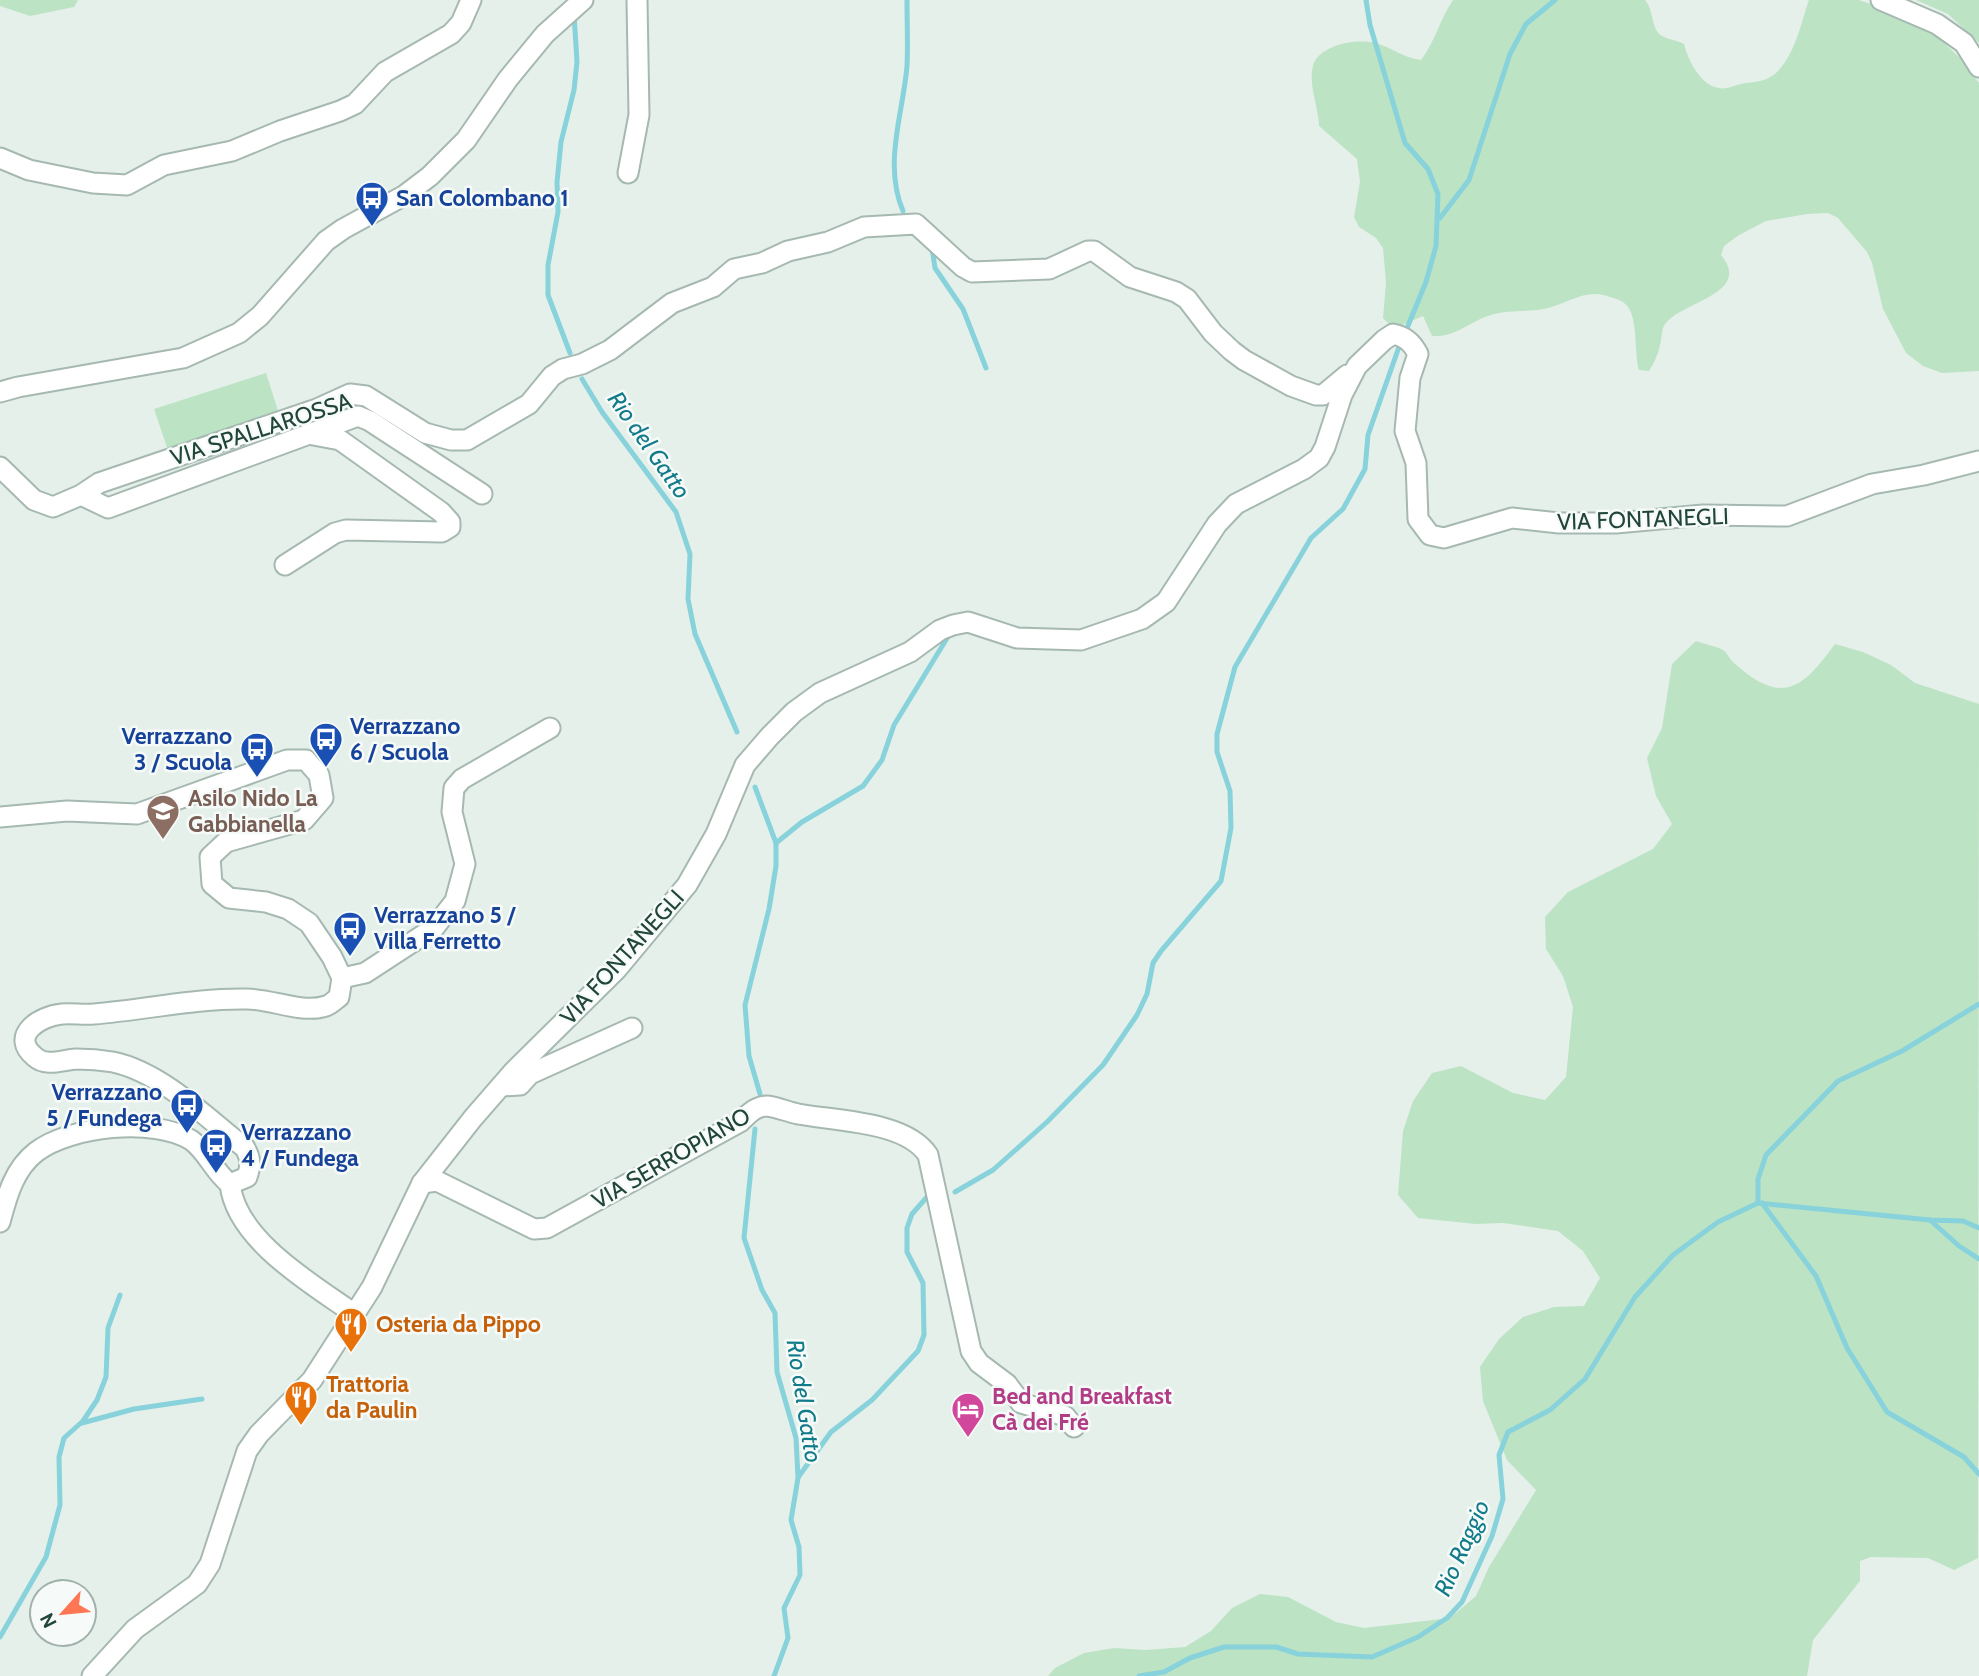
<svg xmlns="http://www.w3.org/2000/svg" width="1979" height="1676" font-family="Cabin,sans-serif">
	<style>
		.green { fill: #bce3c4 }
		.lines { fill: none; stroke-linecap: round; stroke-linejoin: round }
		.stream { stroke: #87d2db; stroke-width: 5 }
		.minor-casing { stroke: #a6b9b1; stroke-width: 23 }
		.minor { stroke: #fff; stroke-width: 19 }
		.labels { text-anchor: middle; stroke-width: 5; stroke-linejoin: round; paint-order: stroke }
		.transit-label { font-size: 23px; font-weight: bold; fill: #164399; stroke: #f6fbf9; text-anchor: start }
		.street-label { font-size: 23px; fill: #214539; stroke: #f6fbf9 }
		.education-label { font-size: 23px; font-weight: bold; fill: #785e54; stroke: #f6fbf9; text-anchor: start }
		.food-label { font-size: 23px; font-weight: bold; fill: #c56008; stroke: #f6fbf9; text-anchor: start }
		.hotel-label { font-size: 23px; font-weight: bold; fill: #b23c85; stroke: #f6fbf9; text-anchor: start }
		.water-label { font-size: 24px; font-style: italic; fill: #127b8a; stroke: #f6fbf9 }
	</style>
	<rect width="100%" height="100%" fill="#e5f0ea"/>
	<g class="green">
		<path d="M0 0H78L74 7 30 16 0 6Z"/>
		<path d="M1453 0H1645C1654 10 1651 30 1662 36 1669 40 1677 40 1684 44 1688 60 1701 86 1719 88 1727 90 1737 84 1746 83 1759 82 1770 80 1779 70 1796 51 1801 23 1809 0H1859L1904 16 1939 38 1961 59 1979 83V371L1942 373 1923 366 1906 353 1883 309 1872 263 1867 252 1838 218 1828 213 1807 214 1766 221 1739 235 1724 246 1721 255C1753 294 1682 301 1665 324 1661 330 1662 338 1660 345 1658 355 1654 363 1649 371L1639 370C1634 353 1638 320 1628 307 1624 301 1617 299 1610 297 1586 287 1568 304 1544 309 1527 312 1508 310 1491 315 1470 321 1455 338 1432 336L1423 316 1400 326H1391L1383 318 1386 283 1383 248 1376 238 1359 227 1354 217 1360 182 1357 159 1319 126C1319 108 1308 85 1313 66 1318 45 1357 38 1375 43 1391 47 1403 58 1421 60 1435 42 1440 19 1453 0Z"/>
		<path d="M1916 0H1979V43L1948 14Z"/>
		<path d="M266 373 280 417 169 453 154 409Z"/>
		<path d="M1696 641C1704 644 1715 646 1723 650 1727 653 1730 659 1734 663 1781 705 1801 691 1835 644L1863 652 1891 665 1915 683 1979 704 1978 1558 1954 1570 1928 1558 1871 1557 1860 1561V1581L1813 1640 1807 1676H1048L1055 1668 1084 1653 1114 1648 1145 1650 1185 1647 1211 1631 1232 1608 1260 1594 1288 1597 1336 1622 1364 1628 1450 1618 1476 1596 1489 1567 1536 1490 1507 1460 1483 1401 1480 1367 1499 1339 1523 1317 1554 1307 1584 1306 1600 1278 1583 1251 1558 1231 1503 1223 1476 1224 1418 1218 1398 1195 1403 1131 1413 1101 1432 1073 1461 1066 1513 1093 1545 1100 1566 1077 1573 1007 1563 976 1546 949 1545 917 1568 892 1653 849 1672 824 1656 796 1647 758 1662 728 1672 664Z"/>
	</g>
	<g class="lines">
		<g class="stream">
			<path d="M1366 0 1370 25 1405 143 1428 169 1438 194 1436 246 1426 282 1405 333"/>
			<path d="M903 211C883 164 903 114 907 66 908 44 907 22 907 0"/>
			<path d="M1440 218 1469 180 1510 54 1526 24 1555 0"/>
			<path d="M932 248 935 268 963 309 986 368"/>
			<path d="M570 353 548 295V265L558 212 557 182 561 142 574 90 577 62 574 14"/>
			<path d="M582 379 602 412 676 512 690 554 688 599 695 634 737 732"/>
			<path d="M755 787 776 843V866L769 909 745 1005 749 1056 760 1094"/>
			<path d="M776 843 802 822 863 786 882 760 894 725 949 635"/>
			<path d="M755 1129 744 1238 762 1290 775 1313 777 1372 796 1438 798 1478 791 1520 799 1547 800 1575 784 1608 788 1638 774 1676"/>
			<path d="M955 1192 993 1170 1047 1122 1103 1065 1137 1015 1147 994 1153 963 1161 951 1221 881 1231 828 1230 791 1217 752V734L1235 667 1311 538 1343 509 1365 469 1368 435 1400 344"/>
			<path d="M1758 1203V1179L1766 1155 1838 1081 1902 1051 1979 1004"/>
			<path d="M1762 1203 1816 1276 1847 1348 1887 1412 1964 1457 1979 1474"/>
			<path d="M1930 1220 1959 1246 1979 1259"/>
			<path d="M82 1423 134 1409 202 1399"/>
			<path d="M799 1476 831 1432 872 1400 918 1351 924 1335 923 1283 907 1252V1228L912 1214 927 1197"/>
			<path d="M0 1637 46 1557 60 1505 59 1457 64 1438 83 1421 97 1400 106 1377 108 1328 120 1295"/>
			<path d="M1139 1676 1164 1672 1190 1658 1224 1647H1276L1298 1654 1372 1657 1418 1637 1447 1618 1462 1602 1492 1536 1503 1499 1499 1455 1508 1432 1550 1410 1585 1379 1635 1297 1673 1255 1718 1222 1758 1203 1930 1220 1963 1221 1979 1228"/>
		</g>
		<defs>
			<g id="minor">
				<path d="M1881 0 1937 24 1964 43 1979 67"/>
				<path d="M0 158 29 170 93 183 127 185 164 165 232 151 280 131 340 111 355 104 385 72 451 34 461 23 471 0"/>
				<path d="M628 173 639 115 637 0"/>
				<path d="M0 392 18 387 183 358 239 333 260 316 326 241 343 229 405 195 430 176 466 140 508 79 545 34 583 0"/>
				<path d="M0 467 34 500 53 507 81 495 99 483 317 409 350 394 366 396 425 433 451 440H467L529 404 552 376 563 369 582 364 610 350 672 303 713 287 734 269 762 263 788 251 828 242 864 227 916 224 963 267 972 272 1049 269 1088 251H1094L1130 277 1176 292 1187 299 1213 333 1232 351 1244 360 1291 386 1316 395H1323L1347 375"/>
				<path d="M81 495 108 508 358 416 370 421 482 494"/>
				<path d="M285 565 335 533 346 530 442 532 450 527V522L441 512 340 440 308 434"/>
				<path d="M0 817 67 811 137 814 287 760H306L319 775 323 798 304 820 226 842 210 857 212 884 229 898 266 902 288 909 309 923 332 957 342 978 339 997C335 1000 330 1005 326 1006 302 1014 272 999 247 999 196 998 144 1010 94 1014 83 1015 72 1013 62 1014 39 1016 9 1036 35 1057 46 1067 62 1060 76 1059 88 1059 101 1060 113 1062 161 1072 207 1118 245 1148 251 1159 251 1165 247 1177L230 1184C214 1172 207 1151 191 1140 154 1117 70 1126 36 1152 14 1169 7 1196 0 1222"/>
				<path d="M342 978 365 973 434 928 455 901 465 864 452 812 454 788 462 779 550 728"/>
				<path d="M501 1086 520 1085 530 1074 632 1028"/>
				<path d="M422 1183 437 1181 534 1229 547 1228 740 1122C748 1115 755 1106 767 1106 777 1107 788 1112 798 1114 835 1121 906 1121 928 1155L971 1351 979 1363 1007 1384 1021 1403 1065 1416 1074 1427"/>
				<path d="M230 1184C236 1240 312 1284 353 1313"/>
				<path d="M92 1676 135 1629 197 1584 210 1564 247 1451 259 1434 312 1380 372 1287 422 1183 473 1118 513 1072 617 969 687 885 716 834 745 765 770 736 794 712 820 693 910 652 940 630 953 625 968 622 1017 638 1081 640 1142 619 1166 602 1217 524 1236 504 1304 469 1319 458 1325 447 1342 395 1357 366 1384 340 1393 334C1405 336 1413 344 1418 354L1410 378 1405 431 1416 463 1418 519 1430 535 1444 538 1512 518 1559 523H1616L1703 515 1787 516 1872 484 1924 475 1979 461"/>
			</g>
		</defs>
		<use href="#minor" class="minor-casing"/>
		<use href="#minor" class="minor"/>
	</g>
	<defs>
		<symbol id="bus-pin" viewBox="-11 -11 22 30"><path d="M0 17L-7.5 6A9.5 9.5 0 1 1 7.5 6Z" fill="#1a4fb4" stroke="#f6fbf9"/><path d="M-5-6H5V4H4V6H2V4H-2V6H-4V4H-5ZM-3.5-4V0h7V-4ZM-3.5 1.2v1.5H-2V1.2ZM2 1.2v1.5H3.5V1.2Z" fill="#fff"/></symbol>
		<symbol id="school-pin" viewBox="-11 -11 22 30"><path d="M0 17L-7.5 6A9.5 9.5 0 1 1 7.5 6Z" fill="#8d6e63" stroke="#f6fbf9"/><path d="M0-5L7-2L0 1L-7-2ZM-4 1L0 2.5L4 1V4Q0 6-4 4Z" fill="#fff"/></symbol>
		<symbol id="restaurant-pin" viewBox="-11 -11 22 30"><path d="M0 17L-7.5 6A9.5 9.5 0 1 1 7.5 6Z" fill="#e8710a" stroke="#f6fbf9"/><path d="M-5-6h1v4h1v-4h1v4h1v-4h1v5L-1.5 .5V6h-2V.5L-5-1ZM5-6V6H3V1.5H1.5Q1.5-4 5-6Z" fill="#fff"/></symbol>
		<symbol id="hotel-pin" viewBox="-11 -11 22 30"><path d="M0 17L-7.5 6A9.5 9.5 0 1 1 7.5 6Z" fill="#d1479c" stroke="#f6fbf9"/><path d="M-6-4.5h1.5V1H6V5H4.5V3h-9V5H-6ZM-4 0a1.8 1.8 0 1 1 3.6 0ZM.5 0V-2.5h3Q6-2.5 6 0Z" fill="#fff"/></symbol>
	</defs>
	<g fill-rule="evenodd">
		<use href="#bus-pin" x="353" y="179" width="38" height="52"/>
		<use href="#bus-pin" x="307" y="720" width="38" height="52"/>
		<use href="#bus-pin" x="238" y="730" width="38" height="52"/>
		<use href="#school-pin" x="144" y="792" width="38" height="52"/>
		<use href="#bus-pin" x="331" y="909" width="38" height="52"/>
		<use href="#bus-pin" x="168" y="1086" width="38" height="52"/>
		<use href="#bus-pin" x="197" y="1126" width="38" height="52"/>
		<use href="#restaurant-pin" x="332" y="1305" width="38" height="52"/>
		<use href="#restaurant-pin" x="282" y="1378" width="38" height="52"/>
		<use href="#hotel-pin" x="949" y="1390" width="38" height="52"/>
	</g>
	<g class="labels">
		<g class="transit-label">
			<text x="396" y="206">San Colombano 1</text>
			<text x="350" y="734">Verrazzano<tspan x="350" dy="26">6 / Scuola</tspan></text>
			<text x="232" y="744" text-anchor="end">Verrazzano<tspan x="232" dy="26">3 / Scuola</tspan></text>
			<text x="374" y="923">Verrazzano 5 /<tspan x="374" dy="26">Villa Ferretto</tspan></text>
			<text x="162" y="1100" text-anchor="end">Verrazzano<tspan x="162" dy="26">5 / Fundega</tspan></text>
			<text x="241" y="1140">Verrazzano<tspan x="241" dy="26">4 / Fundega</tspan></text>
		</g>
		<g class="street-label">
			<text transform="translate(261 429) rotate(-18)" y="8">VIA SPALLAROSSA</text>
			<text transform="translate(1643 519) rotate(-2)" y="8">VIA FONTANEGLI</text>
			<text transform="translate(622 957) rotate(-48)" y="8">VIA FONTANEGLI</text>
			<text transform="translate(671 1158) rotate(-30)" y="8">VIA SERROPIANO</text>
		</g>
		<g class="education-label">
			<text x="188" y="806">Asilo Nido La<tspan x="188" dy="26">Gabbianella</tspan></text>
		</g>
		<g class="food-label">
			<text x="376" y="1332">Osteria da Pippo</text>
			<text x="326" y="1392">Trattoria<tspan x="326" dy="26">da Paulin</tspan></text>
		</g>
		<g class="hotel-label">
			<text x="992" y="1404">Bed and Breakfast<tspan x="992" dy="26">Cà dei Fré</tspan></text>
		</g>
		<g class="water-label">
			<text transform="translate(649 445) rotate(55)" y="8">Rio del Gatto</text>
			<text transform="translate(804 1401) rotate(81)" y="8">Rio del Gatto</text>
			<text transform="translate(1462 1548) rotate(-66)" y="8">Rio Raggio</text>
		</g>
	</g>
	<g transform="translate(63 1613) rotate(243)"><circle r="33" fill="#f6fbf9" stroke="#a1b2ac" stroke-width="2"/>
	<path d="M0-5L12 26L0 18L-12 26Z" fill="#ff7654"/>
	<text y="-10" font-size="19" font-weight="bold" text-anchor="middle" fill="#214539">N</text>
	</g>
</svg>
